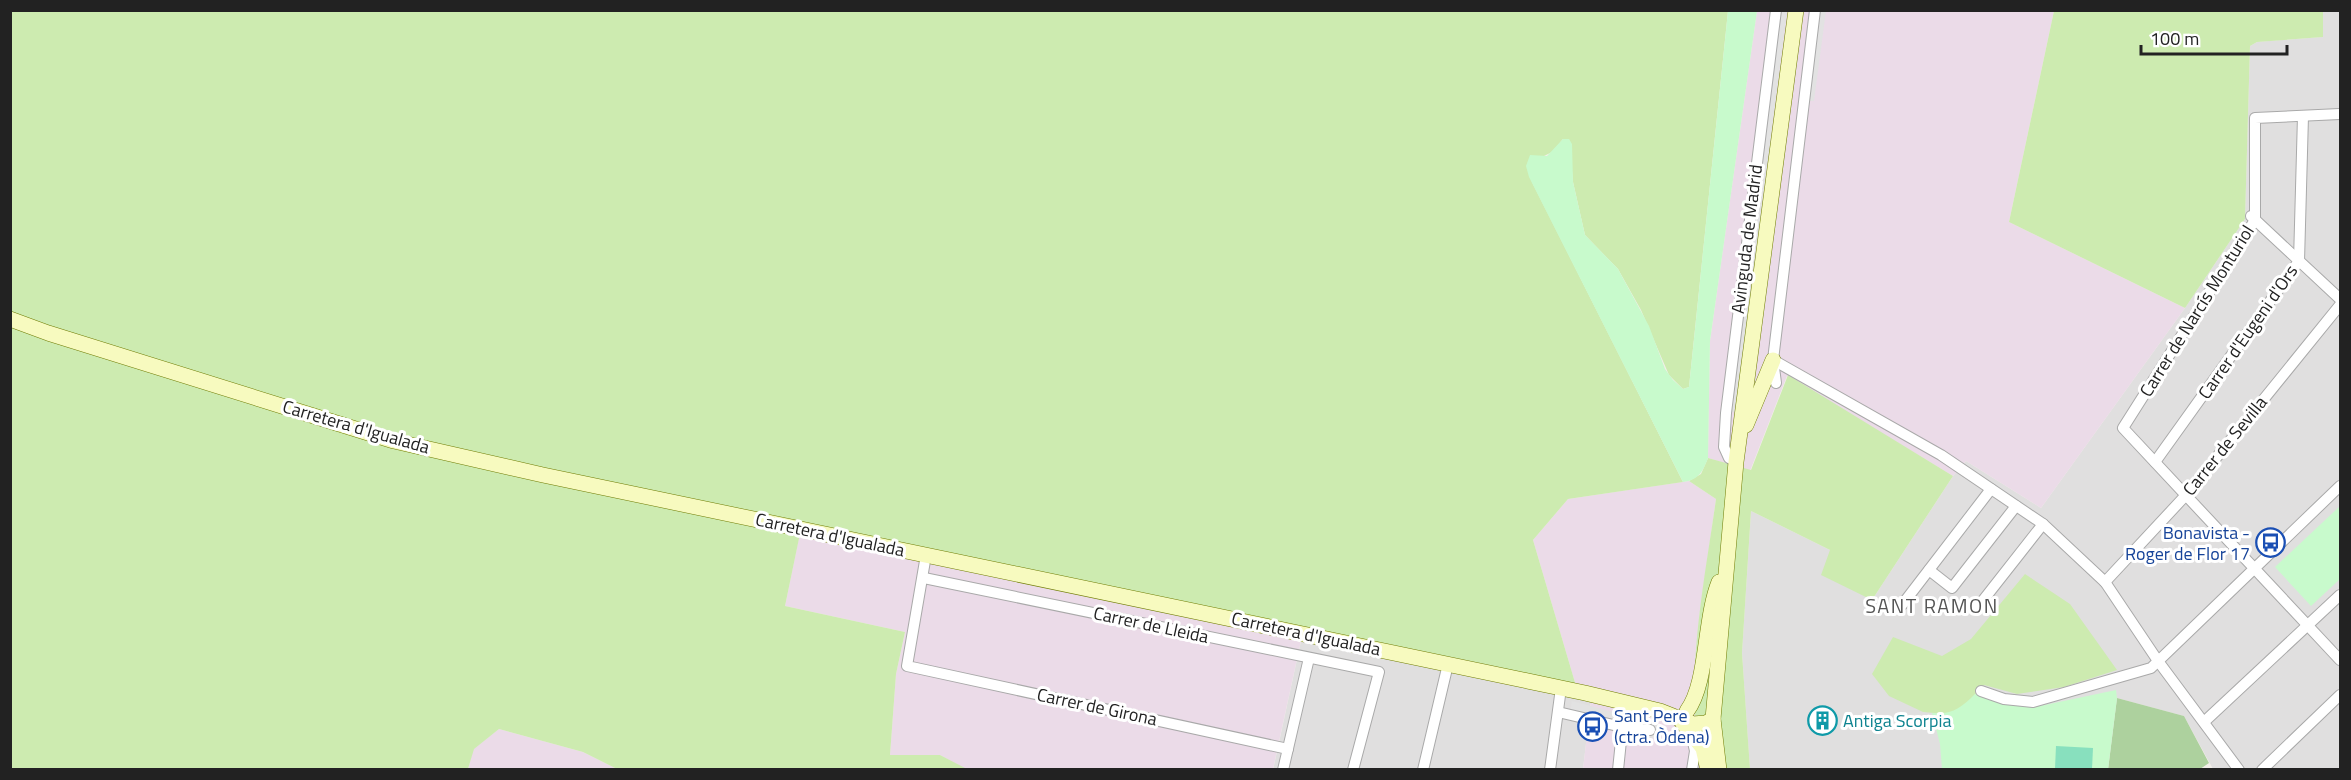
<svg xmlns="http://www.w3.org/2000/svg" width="2351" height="780" font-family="'Titillium Web',sans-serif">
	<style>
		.residential { fill: #e0dfdf }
		.industrial { fill: #ebdbe8 }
		.grass { fill: #cdebb0 }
		.forest { fill: #add19e }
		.park { fill: #c8facc }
		.pitch { fill: #88e0be }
		.parking { fill: #e2e2e2 }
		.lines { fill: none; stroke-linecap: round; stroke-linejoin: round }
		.street-casing { stroke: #a9a9a9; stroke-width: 12 }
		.secondary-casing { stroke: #707d05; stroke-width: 16 }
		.street { stroke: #fff; stroke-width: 10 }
		.secondary { stroke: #f7fabf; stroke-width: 15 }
		.labels { text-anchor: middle; stroke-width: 6; stroke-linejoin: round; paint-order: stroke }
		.street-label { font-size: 18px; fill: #222; stroke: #fff }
		.transit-label { font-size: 18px; fill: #164399; stroke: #fff; text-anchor: end }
		.culture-label { font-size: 18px; fill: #0d838f; stroke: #fff; text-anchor: start }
		.neighbourhood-label { font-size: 20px; letter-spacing: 1.5px; fill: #555; stroke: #fff }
	</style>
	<rect width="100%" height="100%" fill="#f2efe9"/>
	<g class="residential">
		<path d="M2323 11H2340V769H2213L2184 716 2117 698 2108 769 1750 770 1742 653 1751 511 1830 550 1872 600 1953 476 1966 461 2041 508 2185 308 2245 219 2250 46 2257 42 2322 37Z"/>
		<path d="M1304 627 1499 667 1576 686 1591 700 1583 769 1273 770Z"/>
	</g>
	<g class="industrial">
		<path d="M1757 11H2054L2009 222 2185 308 2041 508 1966 461 1953 476 1787 376 1750 471 1708 458 1710 341Z"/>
		<path d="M1689 481 1716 499 1699 618 1702 769H1583L1591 700 1576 686 1533 540 1568 499Z"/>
		<path d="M802 523 1304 627 1273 769 967 770 940 755H890L896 674 905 632 785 606Z"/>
		<path d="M499 729 583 752 617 769 468 770 473 749Z"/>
	</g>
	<g class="grass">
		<path d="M10 11H1728L1689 387 1683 389 1669 375 1641 310 1618 269 1585 235 1573 182 1569 139H1563L1552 152 1542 157 1532 182 1683 482 1568 499 1533 540 1576 686 1499 667 802 524 785 606 905 632 896 674 890 755H940L967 769H617L583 752 499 729 474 749 468 769H11Z"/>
		<path d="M2054 11H2323V37L2257 42 2250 46 2245 219 2185 308 2009 222Z"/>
		<path d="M1788 375 1953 476 1872 600 1821 575 1830 550 1751 511 1742 653 1750 769H1702C1683 683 1704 585 1716 499L1689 481 1701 474 1708 458 1751 470Z"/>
		<path d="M2025 574 2070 604 2117 670 2064 687 2017 694 1984 685 1962 708 1946 714 1923 712 1889 696 1872 674 1893 637 1942 656 1971 639Z"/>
	</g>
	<path class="forest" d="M2117 698 2184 716 2209 763 2200 769 2108 770Z"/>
	<g class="park">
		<path d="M1728 11H1757L1710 341 1708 458C1703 471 1699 480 1683 482L1529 177 1526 166 1530 155 1547 156 1563 139H1569L1572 144 1573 182 1585 235 1618 269 1649 326 1665 369 1673 380 1683 389 1689 387Z"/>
		<path d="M2340 506V579L2311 606 2275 567Z"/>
		<path d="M2116 690 2117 698 2108 769H1942L1940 744 1932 713C1952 715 1961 708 1975 694L2004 704 2040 706Z"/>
	</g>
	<path class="pitch" d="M2056 746 2093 748 2092 769H2055Z"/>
	<g class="parking">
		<path d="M1781 11H1787L1736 412H1729Z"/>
		<path d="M1819 11H1826L1814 101H1807Z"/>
		<path d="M1572 701 1658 724 1656 739 1569 719Z"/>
	</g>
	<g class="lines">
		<defs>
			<g id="street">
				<path d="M2340 114 2255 118V220L2123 428 2340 660"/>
				<path d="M2251 216 2340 299"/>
				<path d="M1773 360 1941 455 2043 524 2105 582 2158 661 2239 770"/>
				<path d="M1776 383 1773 360 1815 10"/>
				<path d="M1736 462 1729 458 1724 447 1726 413 1776 10"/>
				<path d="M2155 462 2299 261 2303 116"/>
				<path d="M926 555 907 666 1288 749"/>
				<path d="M1929 570 1952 588 2016 506"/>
				<path d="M924 578 1379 672 1353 770"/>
				<path d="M2105 582 2186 495 2340 305"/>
				<path d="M1902 605 1991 489"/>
				<path d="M1977 608 2043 524"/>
				<path d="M1981 691 2004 699 2033 702 2151 668 2340 486"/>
				<path d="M1558 712 1622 727 1650 730"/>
				<path d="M2204 722 2340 595"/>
				<path d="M1692 738 1695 751 1692 770"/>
				<path d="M1283 770 1309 658"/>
				<path d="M1423 770 1448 664"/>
				<path d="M1550 770 1561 688"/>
				<path d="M1618 770 1625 702"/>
				<path d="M2262 770 2340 695"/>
			</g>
			<g id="secondary">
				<path d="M10 319 48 333 394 441 543 475 1585 693 1660 711 1693 724 1706 723 1713 719"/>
				<path d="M1746 425 1773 360"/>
				<path d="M1687 711C1708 683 1704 619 1719 582"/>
				<path d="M1682 722 1703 748 1708 770"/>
				<path d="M1719 770 1713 719 1736 462 1796 10"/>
			</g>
		</defs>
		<use href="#street" class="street-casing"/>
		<use href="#secondary" class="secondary-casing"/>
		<use href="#street" class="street"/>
		<use href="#secondary" class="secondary"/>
	</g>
	<defs>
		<symbol id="bus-ring" viewBox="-11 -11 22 22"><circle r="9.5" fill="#fff" stroke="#1a4fb4" stroke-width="1.5"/><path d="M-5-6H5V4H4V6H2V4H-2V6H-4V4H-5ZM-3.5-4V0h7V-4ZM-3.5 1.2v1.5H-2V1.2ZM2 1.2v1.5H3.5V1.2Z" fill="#1a4fb4"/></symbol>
		<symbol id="building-ring" viewBox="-11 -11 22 22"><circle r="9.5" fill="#fff" stroke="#0f9aa8" stroke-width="1.5"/><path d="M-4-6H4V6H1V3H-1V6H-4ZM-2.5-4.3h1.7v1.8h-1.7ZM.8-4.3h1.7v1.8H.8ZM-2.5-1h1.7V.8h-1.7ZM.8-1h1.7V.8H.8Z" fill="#0f9aa8"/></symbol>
	</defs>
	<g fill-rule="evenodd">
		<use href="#bus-ring" x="2254" y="526" width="33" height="33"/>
		<use href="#building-ring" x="1806" y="704" width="33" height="33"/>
		<use href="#bus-ring" x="1576" y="710" width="33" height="33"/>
	</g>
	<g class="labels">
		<g class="street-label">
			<text transform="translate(1747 239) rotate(-83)" y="6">Avinguda de Madrid</text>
			<text transform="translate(2197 311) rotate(-58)" y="6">Carrer de Narcís Monturiol</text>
			<text transform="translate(2248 332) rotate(-55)" y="6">Carrer d'Eugeni d'Ors</text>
			<text transform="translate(356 427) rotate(16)" y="6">Carretera d'Igualada</text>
			<text transform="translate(2225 446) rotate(-51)" y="6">Carrer de Sevilla</text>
			<text transform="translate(830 535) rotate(12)" y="6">Carretera d'Igualada</text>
			<text transform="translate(1151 625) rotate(12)" y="6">Carrer de Lleida</text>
			<text transform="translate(1306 634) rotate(12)" y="6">Carretera d'Igualada</text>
			<text transform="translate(1097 707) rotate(12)" y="6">Carrer de Girona</text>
		</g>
		<g class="transit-label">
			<text x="2250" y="539">Bonavista -<tspan x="2250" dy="21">Roger de Flor 17</tspan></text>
			<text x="1614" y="722" text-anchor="start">Sant Pere<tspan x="1614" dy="21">(ctra. Òdena)</tspan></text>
		</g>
		<g class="culture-label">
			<text x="1843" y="727">Antiga Scorpia</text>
		</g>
		<g class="neighbourhood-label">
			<text x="1932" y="613">SANT RAMON</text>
		</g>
	</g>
	<rect width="2351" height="780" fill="none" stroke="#222222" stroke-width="24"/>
	<path d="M2141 45v9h146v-9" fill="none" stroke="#222222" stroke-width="3"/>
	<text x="2150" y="45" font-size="18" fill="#222222" stroke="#ffffff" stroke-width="4.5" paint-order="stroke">100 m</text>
</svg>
